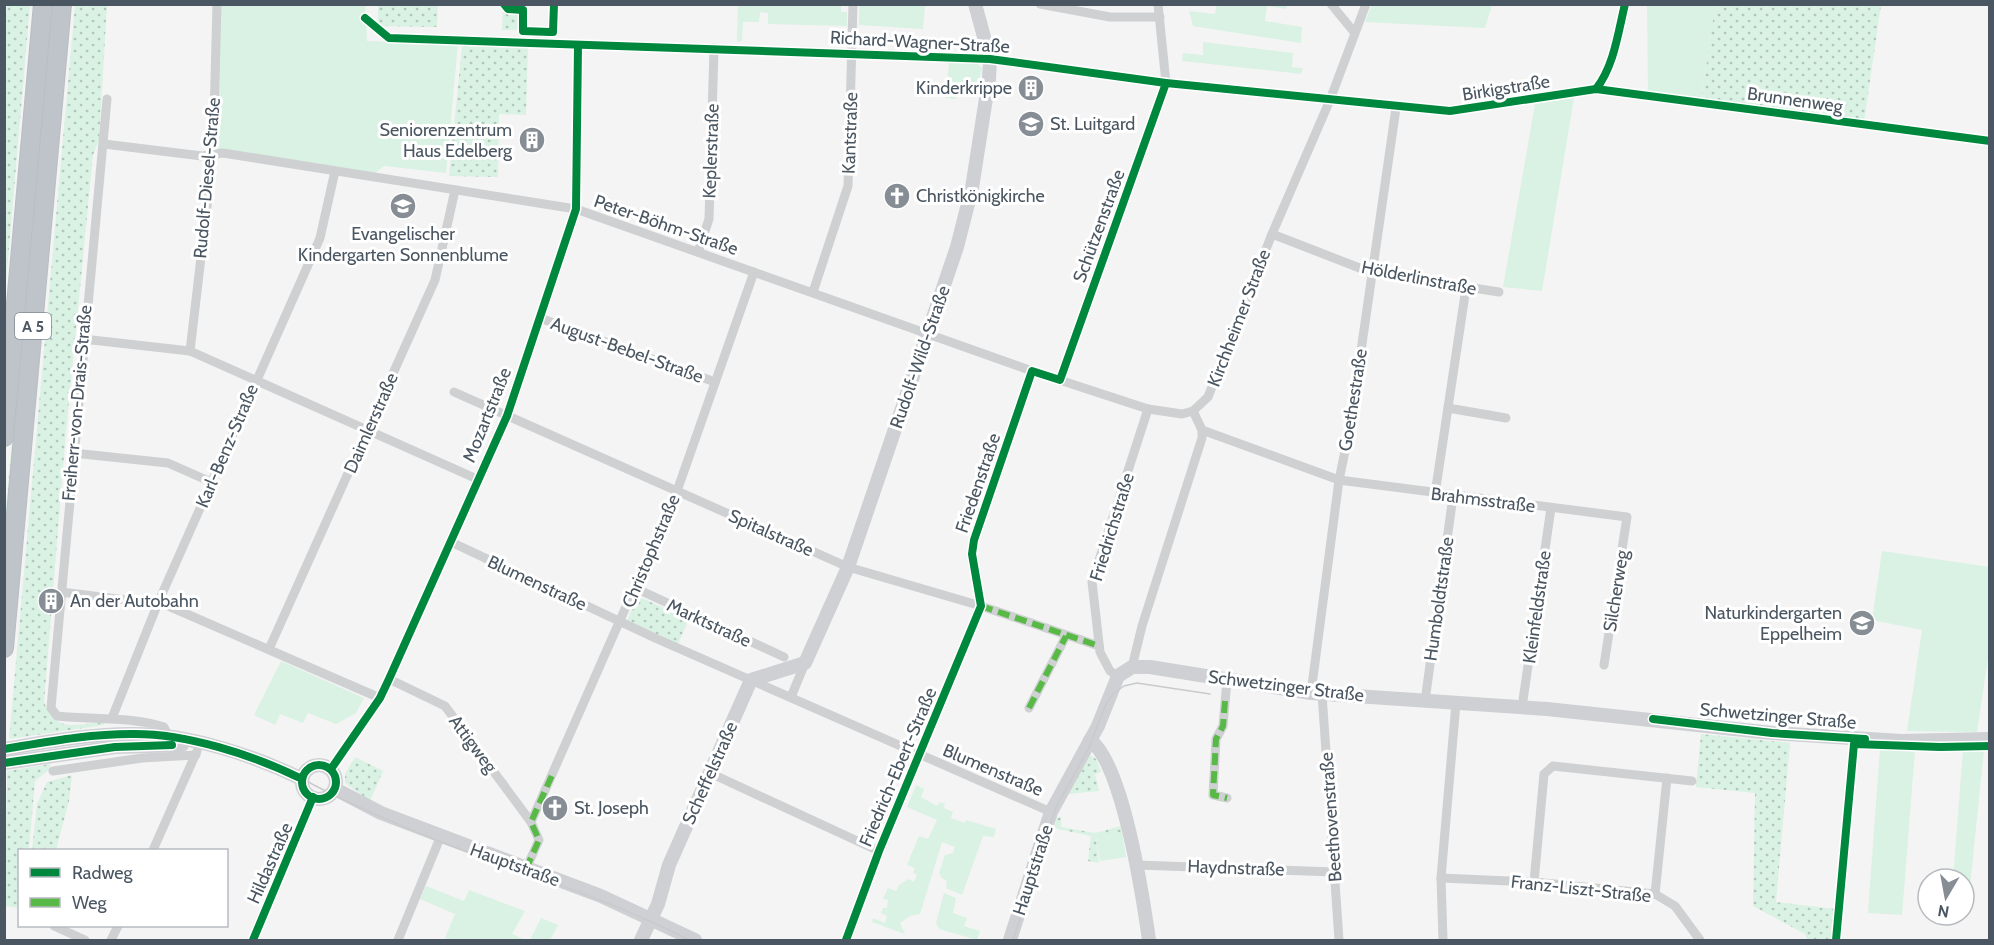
<svg xmlns="http://www.w3.org/2000/svg" width="1994" height="945" font-family="Cabin,sans-serif">
	<style>
		.grass { fill: url(#grass-dots) }
		.garden { fill: #d9f2e3 }
		.lines { fill: none; stroke-linecap: round; stroke-linejoin: round }
		.highway-casing { stroke: #b9bec3; stroke-width: 20 }
		.street { stroke: #ced0d2; stroke-width: 9 }
		.secondary { stroke: #ced0d4; stroke-width: 14 }
		.highway { stroke: #bec4c9; stroke-width: 18 }
		.tram { stroke: #c9cacc; stroke-width: 1.5 }
		.quiet { stroke: #58b947; stroke-width: 6; stroke-dasharray: 12 6; stroke-linecap: butt }
		.cycleway-casing { stroke: #fff; stroke-width: 11 }
		.cycleway { stroke: #00873e; stroke-width: 8 }
		.labels { text-anchor: middle; stroke-width: 6; stroke-linejoin: round; paint-order: stroke }
		.shield { fill: #fff; stroke: #808990; stroke-width: 1.5 }
		.shield-label { font-size: 16px; font-weight: bold; fill: #4a5661 }
		.street-label { font-size: 18px; fill: #4a5661; stroke: #fff }
		.poi-label { font-size: 18px; fill: #4a5661; stroke: #fff; text-anchor: start }
	</style>
	<defs>
		<pattern id="grass-dots" width="8" height="8" patternUnits="userSpaceOnUse" patternTransform="scale(1.5)"><rect width="8" height="8" fill="#d9f2e3"/><path d="M2 2h.1M6 6h.1" fill="none" stroke="#b2c7bb" stroke-width="1.8" stroke-linecap="round"/></pattern>
	</defs>
	<rect width="100%" height="100%" fill="#f4f4f4"/>
	<g class="grass">
		<path d="M7 5H30L5 293 4 41Z"/>
		<path d="M51 5H55L5 557V519Z"/>
		<path d="M75 5H107L99 140 93 155 66 432 44 702C56 734 76 724 105 722L104 725 9 739Z"/>
		<path d="M378 5H438L437 27 378 26Z"/>
		<path d="M1715 5H1881L1864 122 1701 100Z"/>
		<path d="M503 11 521 12 520 30H502Z"/>
		<path d="M462 46 528 48 526 115 499 114 498 177 449 176Z"/>
		<path d="M637 596 689 619 678 644 627 621Z"/>
		<path d="M1701 734 1790 743 1776 902 1835 909 1833 940H1807L1805 934 1753 906 1755 793 1696 787Z"/>
		<path d="M1090 755 1096 759 1101 772 1095 774 1099 791 1068 794Z"/>
		<path d="M355 757 383 771 370 801 345 783V774Z"/>
		<path d="M50 764V769L35 781 29 850H20L19 908 5 906 7 771Z"/>
		<path d="M72 775 69 801 56 850H32L37 804 47 782Z"/>
		<path d="M1061 817V827L1095 833 1121 826 1122 832 1096 837 1099 863 1088 861 1091 836 1054 828 1057 818Z"/>
	</g>
	<g class="garden">
		<path d="M1217 4 1287 5 1286 9 1267 6 1265 21 1302 27 1301 43 1193 26 1189 11 1215 14Z"/>
		<path d="M1372 4H1492V5L1485 28 1365 22Z"/>
		<path d="M217 5H365L367 41 458 44 446 173 384 166 375 173 216 151Z"/>
		<path d="M738 5H841V12H847V26L768 24V13L760 12 759 22H743L742 41 737 42Z"/>
		<path d="M859 5H933H925L923 29 859 25Z"/>
		<path d="M1647 5H1715L1701 100 1648 93Z"/>
		<path d="M1203 42 1293 53 1292 67 1303 68 1301 74 1182 61 1183 53 1203 55Z"/>
		<path d="M949 62 977 63 982 68 978 85 960 82 956 99 946 98Z"/>
		<path d="M1574 98 1542 291 1503 287 1535 104Z"/>
		<path d="M1882 551 1989 567V651L1977 732 1907 731 1922 630 1872 620Z"/>
		<path d="M281 661 364 698 356 713 336 724 308 713 303 723 280 714 275 725 254 715Z"/>
		<path d="M1880 748 1915 750 1902 915 1868 913Z"/>
		<path d="M1963 750H1984L1967 916 1958 915H1964V879H1953Z"/>
		<path d="M916 785 924 789 921 797 937 806 940 802 945 804 944 808 953 812 951 818 965 823 966 820 996 829 994 837 983 836 962 895 946 888 947 881 942 878 939 873 945 855 953 853 955 847 942 842 920 914 910 916 900 923 905 934 872 922 873 918 885 923 887 916 881 913 883 908H887L888 900 883 899 888 888 896 891 899 885 909 879 914 882 917 875 913 873 915 868 907 865 919 836 928 839 937 820 907 807Z"/>
		<path d="M1122 832 1126 857 1100 861 1096 836Z"/>
		<path d="M426 886 464 901 469 890 525 911 512 934 525 940H451L445 938 455 914 420 899Z"/>
		<path d="M944 893 956 898 953 913 967 918 964 926 980 931 977 940 939 929 936 923Z"/>
		<path d="M541 918 558 925 550 940H530Z"/>
	</g>
	<g class="lines">
		<defs>
			<g id="highway">
				<path d="M4 437 43 4"/>
				<path d="M4 648 62 4"/>
			</g>
		</defs>
		<use href="#highway" class="highway-casing"/>
		<g class="street">
			<path d="M1040 4 1110 17H1160"/>
			<path d="M1331 4 1354 32"/>
			<path d="M461 41 990 59 1166 83 1450 111 1596 89 1990 141"/>
			<path d="M1596 89C1614 66 1618 33 1625 4"/>
			<path d="M107 99 51 708 57 716C93 720 130 716 164 727L168 736"/>
			<path d="M104 144 202 156 223 153 576 209 1032 371 1148 409 1182 414 1193 411 1208 397 1272 234 1330 100 1366 4"/>
			<path d="M1272 234 1370 272 1499 292"/>
			<path d="M698 252 709 219 714 48"/>
			<path d="M813 292 848 186 853 4"/>
			<path d="M540 318 715 382"/>
			<path d="M83 339 190 351 477 479"/>
			<path d="M190 351 213 155 217 4"/>
			<path d="M1060 380 1166 83 1158 4"/>
			<path d="M454 392 848 567 981 606 1099 646"/>
			<path d="M1448 408 1506 418"/>
			<path d="M1202 430 1339 480 1627 517 1604 665"/>
			<path d="M73 453 168 463 211 482"/>
			<path d="M1435 494 1466 288"/>
			<path d="M451 542 655 638 1051 812"/>
			<path d="M635 588 784 657"/>
			<path d="M61 592 166 605 380 698"/>
			<path d="M981 606 972 554 974 540 1032 371"/>
			<path d="M269 649 435 280 455 190"/>
			<path d="M1132 667 1142 626 1202 438V430L1193 411"/>
			<path d="M1118 676 1110 671 1100 652 1092 582 1148 409"/>
			<path d="M389 679 445 706 531 822 539 840 526 869"/>
			<path d="M1311 693 1339 480 1350 427 1396 108"/>
			<path d="M1322 694 1339 940"/>
			<path d="M791 697 805 663"/>
			<path d="M1425 701 1453 496"/>
			<path d="M1522 707 1551 508"/>
			<path d="M1029 708 1066 636"/>
			<path d="M112 718 158 603 320 238 335 171"/>
			<path d="M331 769 380 698 389 679 507 416 576 209 578 45"/>
			<path d="M53 771 142 758 196 755"/>
			<path d="M710 773 879 851"/>
			<path d="M1227 798 1213 795 1216 739 1223 726 1227 680"/>
			<path d="M531 822 677 491 754 272"/>
			<path d="M153 850 197 751"/>
			<path d="M1137 865 1335 872"/>
			<path d="M1441 878 1534 882 1655 894 1675 906 1700 940"/>
			<path d="M1534 882 1544 774 1553 766 1692 781"/>
			<path d="M1655 894 1667 778"/>
			<path d="M54 926 85 940"/>
			<path d="M111 940 118 926"/>
			<path d="M253 940 313 797"/>
			<path d="M398 940 440 838"/>
			<path d="M846 940 879 851 981 606"/>
			<path d="M1443 940 1441 878 1456 703"/>
		</g>
		<g class="secondary">
			<path d="M1090 740C1123 764 1143 898 1149 940"/>
			<path d="M4 749C47 742 88 734 131 734 186 733 253 755 302 779"/>
			<path d="M4 763 115 747 182 745"/>
			<circle cx="319" cy="782" r="17"/>
			<path d="M335 789 381 813 601 896 695 940"/>
			<path d="M641 940 658 904 669 865 751 680 805 663 848 567 957 247 972 188 989 79 990 59 975 4"/>
			<path d="M1010 940 1051 812 1098 726 1118 676 1132 667H1150L1311 693 1547 709 1772 733 1901 741 1990 739"/>
		</g>
		<use href="#highway" class="highway"/>
		<g class="tram">
			<path d="M4 755C107 736 185 726 285 768 295 772 303 779 312 784 352 805 394 823 436 840 522 873 608 898 689 940"/>
			<path d="M1013 940 1056 807 1088 750 1106 704 1114 693 1124 686 1137 683 1210 694"/>
		</g>
		<g class="quiet">
			<path d="M981 606 1099 646"/>
			<path d="M1225 701 1223 726 1216 739 1213 795 1227 798"/>
			<path d="M1029 708 1066 636"/>
			<path d="M526 869 539 840 531 822 553 773"/>
		</g>
		<defs>
			<g id="cycleway">
				<path d="M504 4 508 9 523 10V31L550 32H553L554 4"/>
				<path d="M365 18 389 38 990 59 1166 83 1450 111 1596 89 1990 141"/>
				<path d="M1596 89C1614 66 1618 33 1625 4"/>
				<path d="M1653 719 1772 733 1865 739"/>
				<path d="M4 749C47 742 88 734 131 734 186 733 253 755 302 779"/>
				<path d="M4 763 115 747 172 745"/>
				<circle cx="319" cy="782" r="17"/>
				<path d="M331 769 380 698 389 679 507 416 576 209 578 45"/>
				<path d="M253 940 313 797"/>
				<path d="M846 940 879 851 981 606 972 554 974 540 1032 371 1060 380 1166 83"/>
				<path d="M1836 940 1854 744 1940 747 1990 746"/>
			</g>
		</defs>
		<use href="#cycleway" class="cycleway-casing"/>
		<use href="#cycleway" class="cycleway"/>
	</g>
	<defs>
		<symbol id="building-disc" viewBox="-11 -11 22 22"><circle r="9.5" fill="#868d94" stroke="#fff"/><path d="M-4-6H4V6H1V3H-1V6H-4ZM-2.5-4.3h1.7v1.8h-1.7ZM.8-4.3h1.7v1.8H.8ZM-2.5-1h1.7V.8h-1.7ZM.8-1h1.7V.8H.8Z" fill="#fff"/></symbol>
		<symbol id="school-disc" viewBox="-11 -11 22 22"><circle r="9.5" fill="#868d94" stroke="#fff"/><path d="M0-5L7-2L0 1L-7-2ZM-4 1L0 2.5L4 1V4Q0 6-4 4Z" fill="#fff"/></symbol>
		<symbol id="church-disc" viewBox="-11 -11 22 22"><circle r="9.5" fill="#868d94" stroke="#fff"/><path d="M-1.2-6h2.4v3.5h3.3v2.4h-3.3V6h-2.4V-.1h-3.3v-2.4h3.3Z" fill="#fff"/></symbol>
	</defs>
	<g fill-rule="evenodd">
		<use href="#building-disc" x="1016" y="73" width="30" height="30"/>
		<use href="#school-disc" x="1016" y="109" width="30" height="30"/>
		<use href="#building-disc" x="517" y="125" width="30" height="30"/>
		<use href="#church-disc" x="882" y="181" width="30" height="30"/>
		<use href="#school-disc" x="388" y="191" width="30" height="30"/>
		<use href="#building-disc" x="36" y="586" width="30" height="30"/>
		<use href="#school-disc" x="1847" y="608" width="30" height="30"/>
		<use href="#church-disc" x="540" y="793" width="30" height="30"/>
	</g>
	<g class="labels">
		<rect class="shield" x="15" y="313" width="36" height="26" rx="4.5"/>
		<g class="shield-label">
			<text x="33" y="332">A 5</text>
		</g>
		<g class="street-label">
			<text transform="translate(920 42) rotate(3)" y="6">Richard-Wagner-Straße</text>
			<text transform="translate(1506 88) rotate(-9)" y="6">Birkigstraße</text>
			<text transform="translate(1795 100) rotate(8)" y="6">Brunnenweg</text>
			<text transform="translate(850 133) rotate(-88)" y="6">Kantstraße</text>
			<text transform="translate(711 151) rotate(-88)" y="6">Keplerstraße</text>
			<text transform="translate(207 178) rotate(-85)" y="6">Rudolf-Diesel-Straße</text>
			<text transform="translate(666 225) rotate(19)" y="6">Peter-Böhm-Straße</text>
			<text transform="translate(1099 226) rotate(-70)" y="6">Schützenstraße</text>
			<text transform="translate(1419 278) rotate(11)" y="6">Hölderlinstraße</text>
			<text transform="translate(1239 318) rotate(-69)" y="6">Kirchheimer Straße</text>
			<text transform="translate(627 350) rotate(20)" y="6">August-Bebel-Straße</text>
			<text transform="translate(920 357) rotate(-71)" y="6">Rudolf-Wild-Straße</text>
			<text transform="translate(1353 400) rotate(-81)" y="6">Goethestraße</text>
			<text transform="translate(77 403) rotate(-85)" y="6">Freiherr-von-Drais-Straße</text>
			<text transform="translate(487 415) rotate(-68)" y="6">Mozartstraße</text>
			<text transform="translate(371 423) rotate(-66)" y="6">Daimlerstraße</text>
			<text transform="translate(227 446) rotate(-67)" y="6">Karl-Benz-Straße</text>
			<text transform="translate(978 483) rotate(-71)" y="6">Friedenstraße</text>
			<text transform="translate(1483 500) rotate(7)" y="6">Brahmsstraße</text>
			<text transform="translate(1112 527) rotate(-73)" y="6">Friedrichstraße</text>
			<text transform="translate(771 533) rotate(24)" y="6">Spitalstraße</text>
			<text transform="translate(651 551) rotate(-67)" y="6">Christophstraße</text>
			<text transform="translate(537 583) rotate(25)" y="6">Blumenstraße</text>
			<text transform="translate(1616 591) rotate(-81)" y="6">Silcherweg</text>
			<text transform="translate(1439 599) rotate(-82)" y="6">Humboldtstraße</text>
			<text transform="translate(1537 607) rotate(-82)" y="6">Kleinfeldstraße</text>
			<text transform="translate(709 623) rotate(25)" y="6">Marktstraße</text>
			<text transform="translate(1286 686) rotate(7)" y="6">Schwetzinger Straße</text>
			<text transform="translate(1778 716) rotate(5)" y="6">Schwetzinger Straße</text>
			<text transform="translate(473 744) rotate(53)" y="6">Attigweg</text>
			<text transform="translate(898 767) rotate(-67)" y="6">Friedrich-Ebert-Straße</text>
			<text transform="translate(993 770) rotate(23)" y="6">Blumenstraße</text>
			<text transform="translate(710 773) rotate(-66)" y="6">Scheffelstraße</text>
			<text transform="translate(1331 817) rotate(-94)" y="6">Beethovenstraße</text>
			<text transform="translate(270 863) rotate(-66)" y="6">Hildastraße</text>
			<text transform="translate(515 865) rotate(20)" y="6">Hauptstraße</text>
			<text transform="translate(1236 868) rotate(2)" y="6">Haydnstraße</text>
			<text transform="translate(1033 870) rotate(-72)" y="6">Hauptstraße</text>
			<text transform="translate(1581 889) rotate(6)" y="6">Franz-Liszt-Straße</text>
		</g>
		<g class="poi-label">
			<text x="1012" y="94" text-anchor="end">Kinderkrippe</text>
			<text x="1050" y="130">St. Luitgard</text>
			<text x="512" y="136" text-anchor="end">Seniorenzentrum<tspan x="512" dy="21">Haus Edelberg</tspan></text>
			<text x="916" y="202">Christkönigkirche</text>
			<text x="403" y="240" text-anchor="middle">Evangelischer<tspan x="403" dy="21">Kindergarten Sonnenblume</tspan></text>
			<text x="70" y="607">An der Autobahn</text>
			<text x="1842" y="619" text-anchor="end">Naturkindergarten<tspan x="1842" dy="21">Eppelheim</tspan></text>
			<text x="574" y="814">St. Joseph</text>
		</g>
	</g>
	<rect width="1994" height="945" fill="none" stroke="#4a5661" stroke-width="12"/>
	<rect x="18" y="849" width="210" height="78" fill="#ffffff" stroke="#b7bbc0" stroke-width="1.5"/>
	<rect x="30" y="868" width="30" height="9" fill="#00873e" stroke="#b7bbc0" stroke-width="1.5"/>
	<text x="72" y="879" font-size="18" fill="#4a5661">Radweg</text>
	<rect x="30" y="898" width="30" height="9" fill="#58b947" stroke="#b7bbc0" stroke-width="1.5"/>
	<text x="72" y="909" font-size="18" fill="#4a5661">Weg</text>
	<g transform="translate(1946 897) rotate(190)"><circle r="28" fill="#ffffff" stroke="#b7bbc0" stroke-width="1.5"/>
	<path d="M0-4.5L10 22L0 15L-10 22Z" fill="#868d94"/>
	<text y="-9" font-size="16" font-weight="bold" text-anchor="middle" fill="#4a5661">N</text>
	</g>
</svg>
